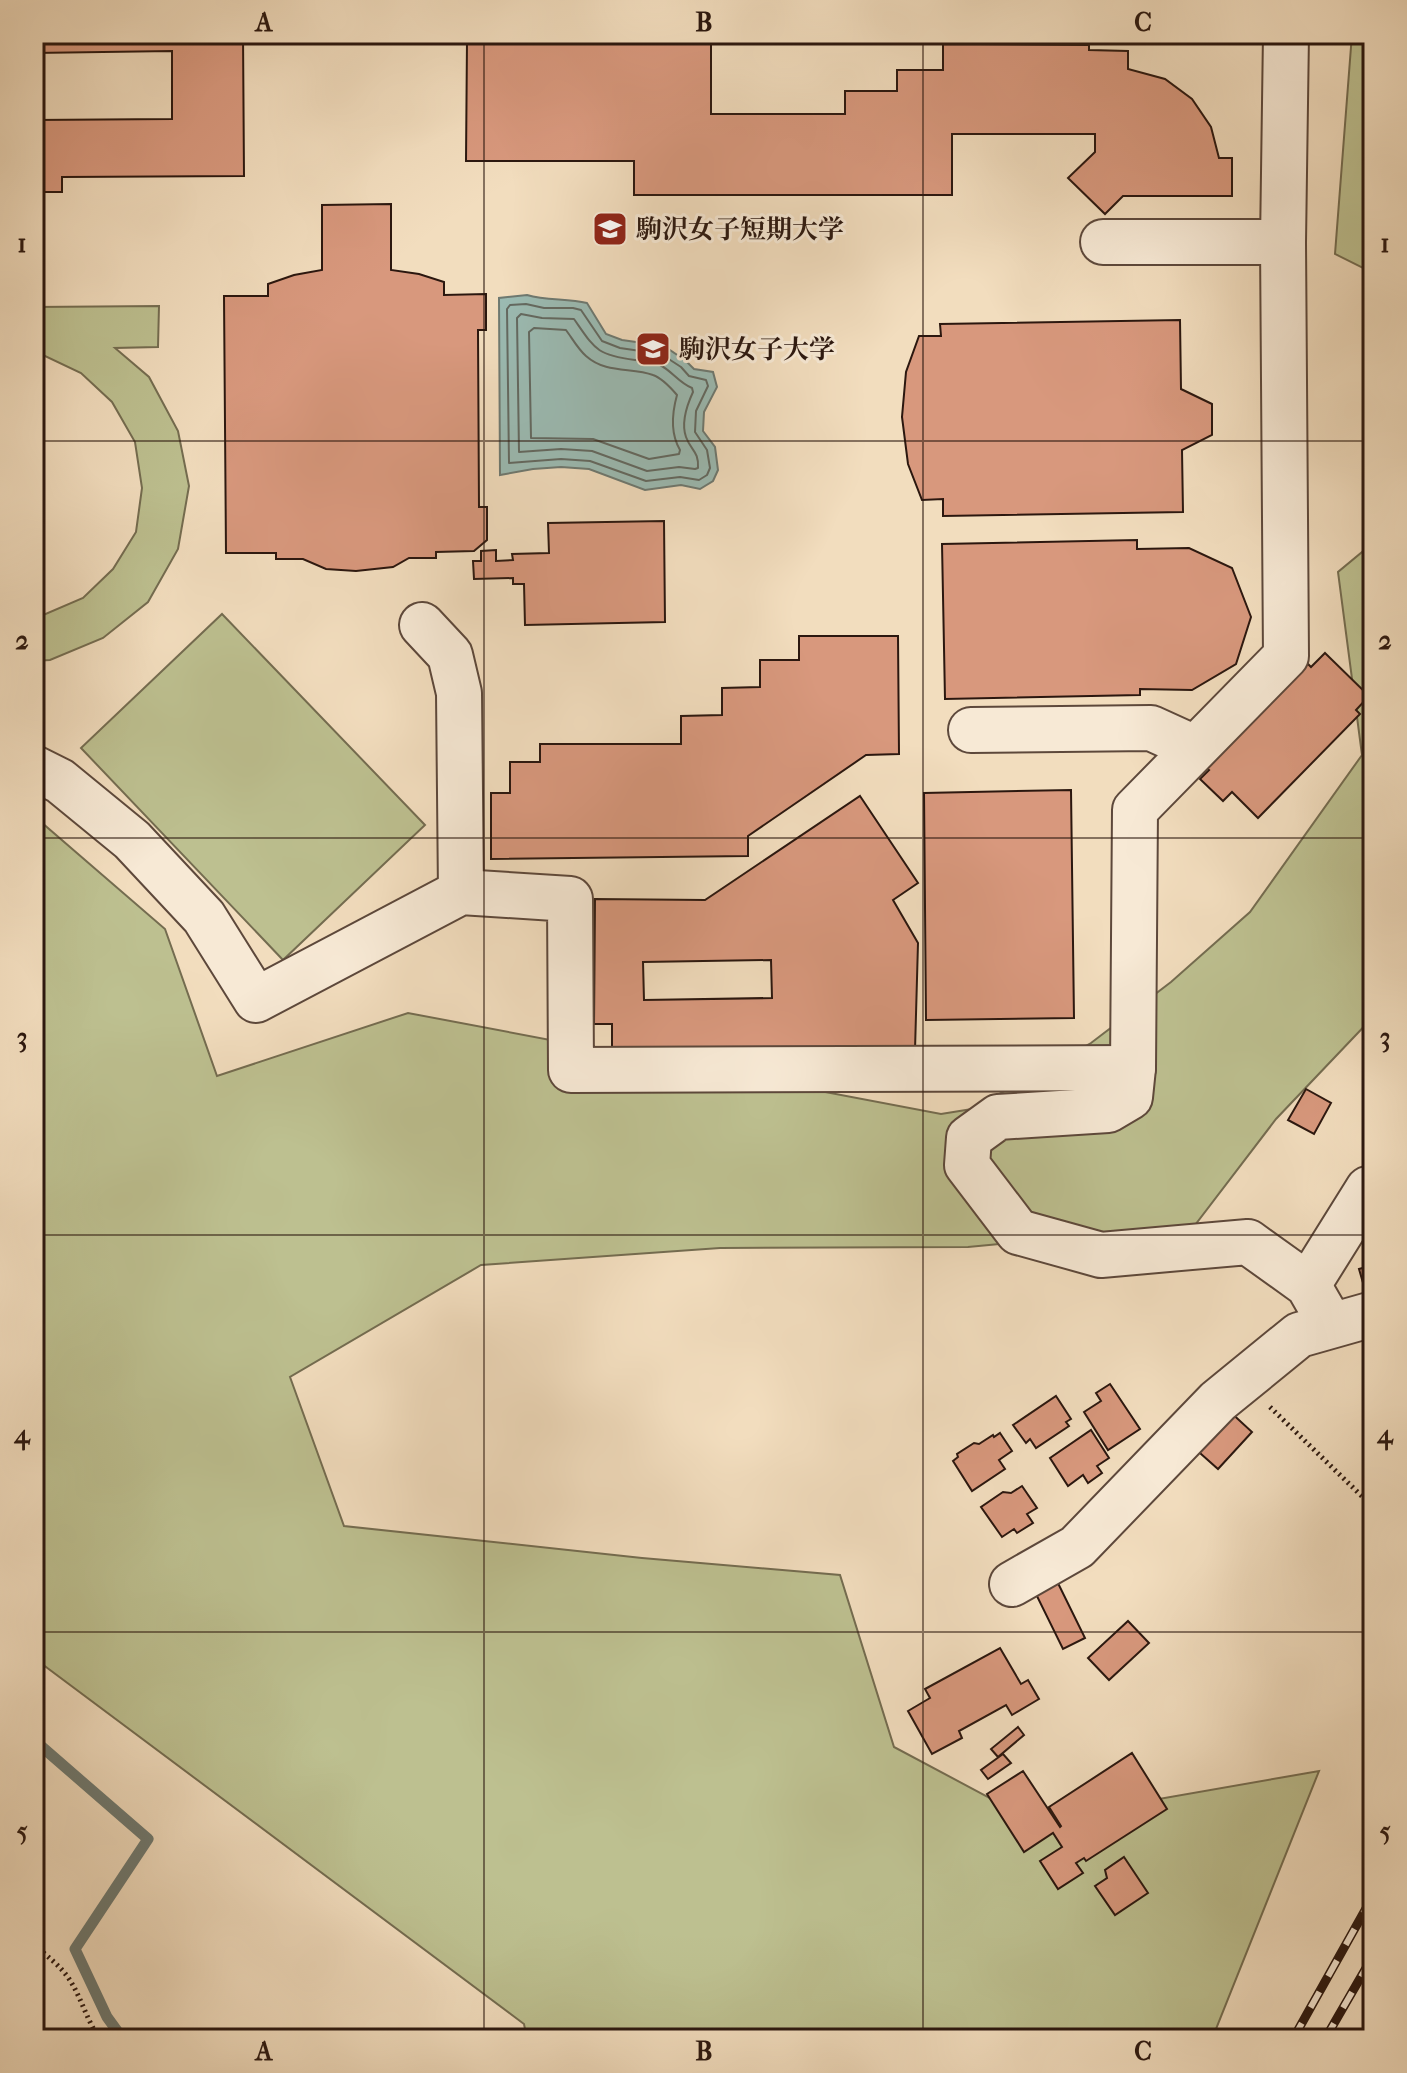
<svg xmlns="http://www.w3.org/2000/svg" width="1407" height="2073" font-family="'IM FELL French Canon','Noto Serif JP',serif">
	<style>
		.green { fill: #bdc090; stroke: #746c50; stroke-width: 2 }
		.water { fill: #9bbbb3; stroke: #6e7971; stroke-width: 2 }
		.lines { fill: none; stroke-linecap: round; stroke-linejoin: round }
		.shore { stroke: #636961; stroke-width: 2 }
		.stream { stroke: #6e7971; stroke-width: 11 }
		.building { fill: #d8987d; stroke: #2b170f; stroke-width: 2; fill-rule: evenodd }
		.minor-casing { stroke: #5d483b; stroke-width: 48 }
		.path { stroke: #2b170f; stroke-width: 5; stroke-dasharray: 2 4; stroke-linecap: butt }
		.minor { stroke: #f7e9d5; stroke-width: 44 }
		.rail-casing { stroke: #2b170f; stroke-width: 9 }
		.rail { stroke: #f7e9d5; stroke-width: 6; stroke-dasharray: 18; stroke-linecap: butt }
		.grid { fill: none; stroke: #2b170f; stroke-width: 2; stroke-opacity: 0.55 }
		.labels { text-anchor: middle; stroke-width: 6; stroke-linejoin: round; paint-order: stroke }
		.poi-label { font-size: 26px; font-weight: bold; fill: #2b170f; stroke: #f7e9d5; text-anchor: start }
		.neatline { fill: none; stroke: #2b170f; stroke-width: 3 }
		.grid-label { font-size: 26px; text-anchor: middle; font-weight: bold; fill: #2b170f }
	</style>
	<rect width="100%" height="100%" fill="#f2ddbe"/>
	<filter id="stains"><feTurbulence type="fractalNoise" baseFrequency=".0025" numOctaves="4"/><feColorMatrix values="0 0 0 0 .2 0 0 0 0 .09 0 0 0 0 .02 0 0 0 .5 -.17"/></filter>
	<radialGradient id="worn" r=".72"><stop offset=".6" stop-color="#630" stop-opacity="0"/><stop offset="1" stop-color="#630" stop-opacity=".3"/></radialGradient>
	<g class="green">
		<path d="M1352 34H1373V273L1335 254Z"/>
		<path d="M159 306 158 347 115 348 149 377 178 431 189 486 178 549 148 602 103 638 50 660 34 661V616H41L83 598 113 569 136 532 142 488 135 442 112 402 81 373 43 355H34V307Z"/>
		<path d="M1373 543V1017L1276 1119 1195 1225 968 1247 720 1248 481 1265 290 1377 344 1526 642 1558 840 1575 894 1747 1033 1821 1319 1771 1212 2039H527L524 2024 34 1658V816L165 929 217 1076 408 1013 941 1114 972 1109 1091 1043 1171 982 1250 912 1362 755 1338 572Z"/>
		<path d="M222 614 425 825 283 960 81 748Z"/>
	</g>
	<path class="water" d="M527 295C547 301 567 298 587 303L606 334 622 340 664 346 686 361 694 369 713 372 717 387 704 412 703 431 715 447 718 470 713 481 700 489 681 485 645 490 589 469 561 467 533 469 500 475 499 298Z"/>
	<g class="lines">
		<g class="shore">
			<path d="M526 304 544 308H573L581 310 602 341 620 348 661 354 681 367 689 376 706 380 708 386 696 411 695 432 707 450 710 468 707 475 699 480 680 477 646 481 590 461 561 459 509 463 507 309 510 305Z"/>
			<path d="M521 314 542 318 574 319C595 349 596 355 635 360 643 361 653 361 660 365 672 371 679 383 692 388L693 392C687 405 681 423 686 437 691 451 699 451 698 468L695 469 679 467 647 471 592 451 561 449 519 452 517 318Z"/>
			<path d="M534 328 566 330C572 338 578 349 586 356 606 374 632 367 653 375 662 378 671 388 677 395 672 413 670 433 680 450L679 454 649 459 593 439 531 438 529 332Z"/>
		</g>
		<path class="stream" d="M34 1740 148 1839 75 1949 107 2017 123 2039"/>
	</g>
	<g class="building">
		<path d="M34 34H243L244 176 62 177V192H34V120L172 119V51L34 53Z"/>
		<path d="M467 41 711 42V114H845V91H897V70H943V44L1089 45V50L1128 51V69L1165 79 1192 99 1211 127 1219 158H1232V196H1123L1105 214 1068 178 1095 152V134H952V195H634V161H466Z"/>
		<path d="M391 204V270L419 274 444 282V295L486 294V330H478L479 507H487V540L474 551 436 552V558H409L393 567 356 571 326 569 303 559H276V553H226L224 296H268V284L294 275 322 270V205Z"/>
		<path d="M1180 320 1181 389 1212 404V435L1182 450 1183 512 943 516V499L922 500 908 464 902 417 906 372 919 336H941L940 324Z"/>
		<path d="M664 521 665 622 525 625 524 584H513V578L474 579 473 561H481V551L496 550V561L513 560 512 554 549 553 548 523Z"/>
		<path d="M1137 540V549L1189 548 1232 568 1251 617 1236 664 1192 690 1140 689V695L945 699 942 544Z"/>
		<path d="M799 636H898L899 754 866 755 748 836V856L491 859V793H510V762H540V744H681V716L722 715V688L760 687V660H799Z"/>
		<path d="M1325 653 1369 696 1356 710 1360 714 1258 818 1232 792 1223 801 1200 779 1209 770 1205 767 1307 663 1311 667Z"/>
		<path d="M1071 790 1074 1018 926 1020 924 793Z"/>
		<path d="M860 796 918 883 893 900 918 943 915 1050 612 1048V1024H594L595 899 705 900ZM771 960 772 998 644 1000 643 962Z"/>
		<path d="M1306 1089 1331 1103 1314 1134 1288 1120Z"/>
		<path d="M1373 1265V1299L1368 1300 1359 1269Z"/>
		<path d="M1110 1384 1140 1429 1108 1450 1084 1412 1101 1401 1096 1393Z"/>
		<path d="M1056 1396 1071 1419 1066 1422 1069 1426 1036 1448 1030 1439 1026 1443 1013 1425Z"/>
		<path d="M1227 1409 1252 1432 1218 1469 1192 1446Z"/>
		<path d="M1091 1430 1109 1458 1097 1466 1102 1473 1088 1483 1083 1475 1068 1486 1050 1458Z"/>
		<path d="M1000 1433 1012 1451 999 1460 1005 1469 972 1491 953 1461 958 1457 957 1454 974 1443 979 1444 993 1435 994 1437Z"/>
		<path d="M1022 1486 1037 1508 1027 1514 1033 1523 1017 1533 1014 1529 1002 1537 981 1507 1003 1492 1011 1493Z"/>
		<path d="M1053 1573 1085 1638 1063 1649 1031 1584Z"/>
		<path d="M1128 1621 1149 1643 1109 1680 1088 1658Z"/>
		<path d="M1000 1648 1021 1684 1028 1680 1039 1699 1012 1715 1006 1705 959 1731 962 1738 932 1754 908 1711 930 1698 925 1689Z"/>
		<path d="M1018 1727 1024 1735 998 1757 991 1749Z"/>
		<path d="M1132 1753 1167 1809 1086 1861 1084 1858 1076 1863 1083 1873 1058 1889 1040 1861 1062 1847 1053 1833 1024 1852 987 1794 1023 1771 1060 1827 1061 1826 1049 1807Z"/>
		<path d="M1003 1754 1011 1763 988 1779 981 1770Z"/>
		<path d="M1124 1857 1148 1893 1115 1915 1095 1886 1107 1878 1105 1870Z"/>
	</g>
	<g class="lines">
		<defs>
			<g id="minor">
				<path d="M1286 34 1283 242 1286 656 1135 810 1133 1068 1130 1097 1108 1110 998 1117 969 1138 967 1165 1018 1232 1101 1255 1248 1242 1308 1285 1331 1325"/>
				<path d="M1103 242H1283"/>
				<path d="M422 625 450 655 459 693 461 892"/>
				<path d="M971 730 1151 728 1195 748"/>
				<path d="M34 768 60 781 132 840 204 917 256 1000 461 892 570 899 571 1070 1133 1068"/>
				<path d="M1308 1285 1368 1189"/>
				<path d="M1012 1584 1077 1547 1218 1401 1299 1335 1373 1314"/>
			</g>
		</defs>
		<use href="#minor" class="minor-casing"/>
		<g class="path">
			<path d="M1270 1407 1373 1507"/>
			<path d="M34 1945C46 1955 58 1964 67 1976 81 1995 86 2020 100 2039"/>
		</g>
		<use href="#minor" class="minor"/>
		<defs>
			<g id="rail">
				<path d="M1293 2039 1373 1896"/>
				<path d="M1325 2039 1373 1956"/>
			</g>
		</defs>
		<use href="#rail" class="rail-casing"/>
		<use href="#rail" class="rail"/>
	</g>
	<path class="grid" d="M484 34V2039M923 34V2039M34 441H1373M34 838H1373M34 1235H1373M34 1632H1373"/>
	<defs>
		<symbol id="university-square" viewBox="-11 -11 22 22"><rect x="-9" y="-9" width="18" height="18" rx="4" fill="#8f2418" stroke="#f7e9d5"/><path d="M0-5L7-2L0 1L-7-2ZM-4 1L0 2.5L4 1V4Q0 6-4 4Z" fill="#fff"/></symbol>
	</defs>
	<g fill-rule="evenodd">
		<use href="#university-square" x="590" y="209" width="40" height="40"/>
		<use href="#university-square" x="633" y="329" width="40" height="40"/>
	</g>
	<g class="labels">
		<g class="poi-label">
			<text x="636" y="238">駒沢女子短期大学</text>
			<text x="679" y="358">駒沢女子大学</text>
		</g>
	</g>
	<rect width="1407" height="2073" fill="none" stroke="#f2ddbe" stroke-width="88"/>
	<rect x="44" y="44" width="1319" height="1985" class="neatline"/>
	<g class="grid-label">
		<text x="264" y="31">A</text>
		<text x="704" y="31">B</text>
		<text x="1143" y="31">C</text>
		<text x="22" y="252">1</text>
		<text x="1385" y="252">1</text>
		<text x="22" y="649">2</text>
		<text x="1385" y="649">2</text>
		<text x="22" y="1046">3</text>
		<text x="1385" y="1046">3</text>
		<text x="22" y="1443">4</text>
		<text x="1385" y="1443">4</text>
		<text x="22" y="1840">5</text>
		<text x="1385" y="1840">5</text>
		<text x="264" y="2060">A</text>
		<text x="704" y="2060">B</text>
		<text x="1143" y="2060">C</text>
	</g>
	<rect width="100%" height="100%" filter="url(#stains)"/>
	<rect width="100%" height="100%" fill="url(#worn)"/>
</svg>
